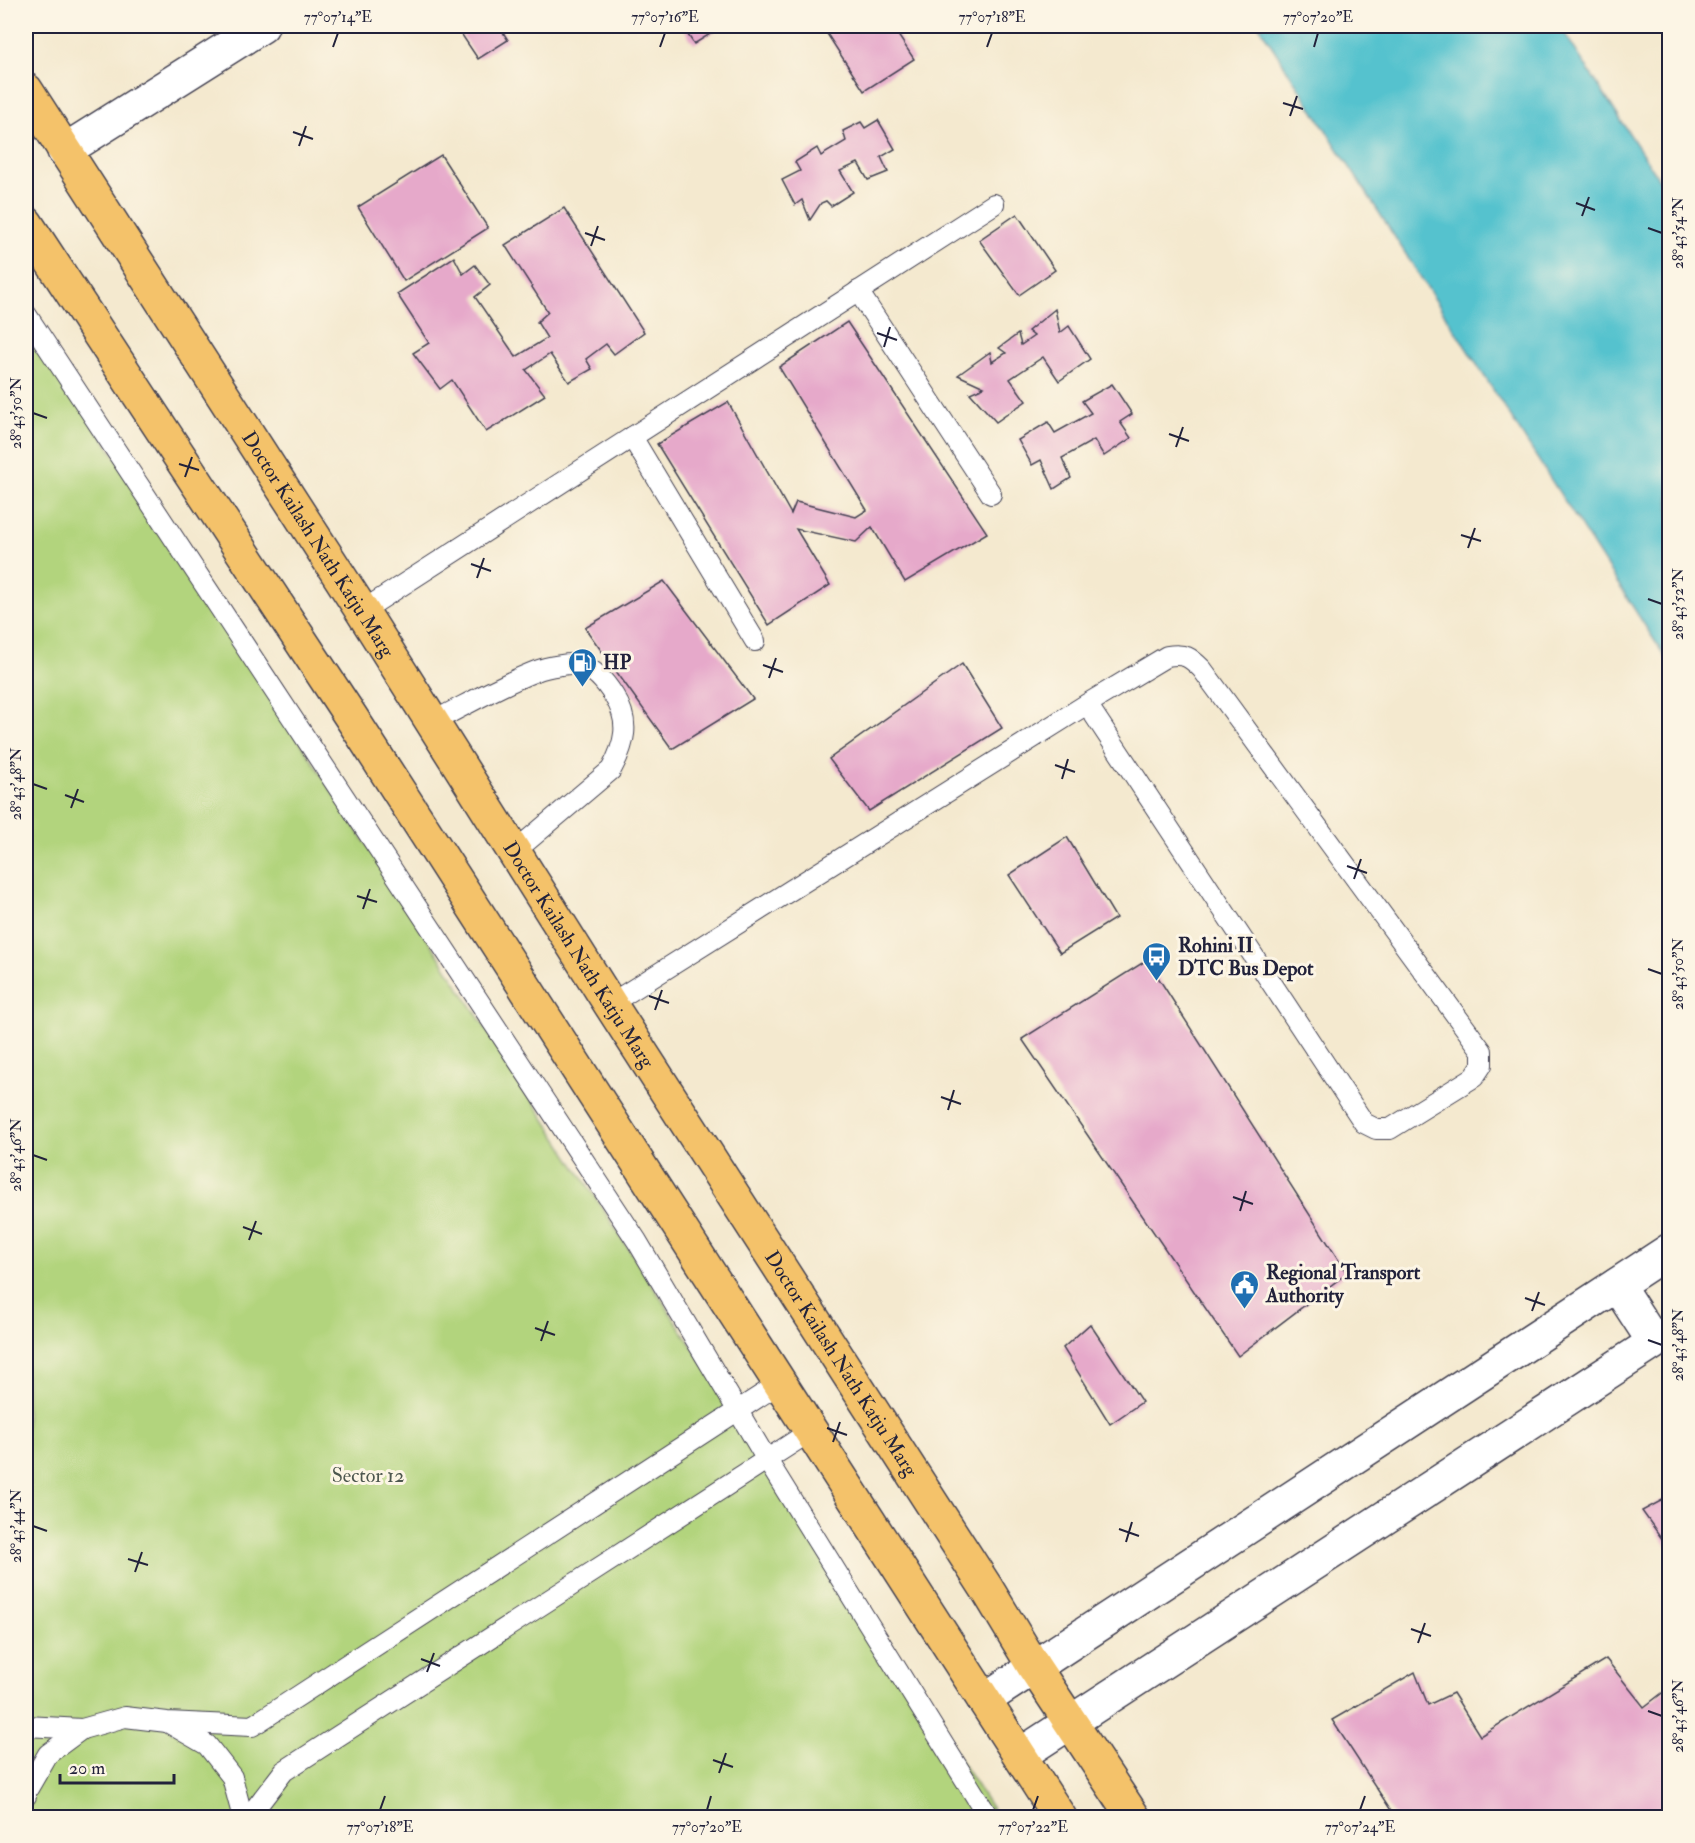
<svg xmlns="http://www.w3.org/2000/svg" width="1695" height="1843" font-family="'IM FELL Double Pica',serif">
	<style>
		.green { fill: #b2d47d; stroke: #6a7b5c; stroke-width: 1.5 }
		.water { fill: #55c2ce; stroke: #3c7284; stroke-width: 1.5 }
		.building { fill: #e6a9ca }
		.lines { fill: none; stroke-linecap: round; stroke-linejoin: round }
		.service-casing { stroke: #424051; stroke-width: 22 }
		.minor-casing { stroke: #424051; stroke-width: 36 }
		.tertiary-casing { stroke: #424051; stroke-width: 36 }
		.primary-casing { stroke: #424051; stroke-width: 36 }
		.service { stroke: #fff; stroke-width: 20 }
		.minor { stroke: #fff; stroke-width: 33 }
		.tertiary { stroke: #fff; stroke-width: 33 }
		.primary { stroke: #f4c26a; stroke-width: 33 }
		.ticks { fill: none; stroke: #22223b; stroke-width: 2 }
		.labels { text-anchor: middle; stroke-width: 6; stroke-linejoin: round; paint-order: stroke }
		.street-label { font-size: 20px; fill: #22223b; stroke: #fcf5e5 }
		.poi-label { font-size: 20px; font-weight: bold; fill: #22223b; stroke: #fcf5e5; text-anchor: start }
		.park-label { font-size: 20px; fill: #4d574f; stroke: #fcf5e5 }
		.neatline { fill: none; stroke: #22223b; stroke-width: 2 }
		.ticks-label { font-size: 15px; text-anchor: middle; fill: #22223b }
	</style>
	<rect width="100%" height="100%" fill="#fcf5e5"/>
	<filter id="ink" filterUnits="userSpaceOnUse"><feTurbulence type="fractalNoise" baseFrequency=".0167" numOctaves="2"/><feDisplacementMap in="SourceGraphic" scale="12" xChannelSelector="R" yChannelSelector="G"/><feConvolveMatrix kernelMatrix="1 2 1 2 8 2 1 2 1" color-interpolation-filters="sRGB"/></filter>
	<filter id="wash" filterUnits="userSpaceOnUse"><feTurbulence type="fractalNoise" baseFrequency=".008" numOctaves="4" result="noise"/><feDisplacementMap in="SourceGraphic" scale="24" xChannelSelector="R" yChannelSelector="G"/><feGaussianBlur stdDeviation="1.35" result="paint"/><feColorMatrix in="noise" values="0 0 0 0 0 0 0 0 0 0 0 0 0 0 0 0 0 1.4 0 .05"/><feComposite in="paint" operator="in"/></filter>
	<g filter="url(#wash)">
		<rect width="100%" height="100%" fill="#f4e9cf"/>
		<path class="green" d="M26 319 997 1817H26Z"/>
		<path class="water" d="M1259 26H1560L1669 195V663Z"/>
		<g id="blocks">
			<g class="building">
				<path d="M463 26H499L508 40 478 59 458 29Z"/>
				<path d="M682 26H723L694 44Z"/>
				<path d="M822 26H892L914 59 864 91Z"/>
				<path d="M878 120 895 149 881 157 888 172 868 180 858 163 840 171 853 192 831 206 826 201 821 203 810 220 802 200 795 205 782 180 800 171 795 162 817 148 821 156 846 141 843 131 861 122 865 128Z"/>
				<path d="M441 155 488 228 404 281 358 207Z"/>
				<path d="M564 208 644 332 614 354 606 344 586 359 592 369 569 382 550 354 526 370 545 395 486 432 452 380 440 389 413 353 429 343 397 294 454 257 463 274 475 265 490 285 475 297 516 357 547 338 537 322 548 312 505 245Z"/>
				<path d="M1017 214 1055 270 1019 295 979 240Z"/>
				<path d="M1055 309 1060 333 1069 326 1090 359 1059 381 1043 357 1010 379 1026 401 996 422 970 393 984 387 958 375 990 352 992 362 1006 353 999 348 1018 334 1021 345 1034 336 1028 331Z"/>
				<path d="M847 322 987 533 905 582 872 527 856 542 796 529 830 585 769 625 657 444 728 402 791 514 796 502 856 517 867 510 779 367Z"/>
				<path d="M1112 384 1132 414 1120 422 1131 438 1104 456 1094 440 1062 458 1071 478 1054 489 1041 460 1032 465 1018 440 1048 422 1055 433 1091 413 1082 401Z"/>
				<path d="M664 581 753 699 672 749 585 628Z"/>
				<path d="M962 664 1002 728 869 811 829 759Z"/>
				<path d="M1067 837 1116 918 1060 953 1009 875Z"/>
				<path d="M1147 960 1347 1273 1238 1356 1022 1039Z"/>
				<path d="M1090 1324 1142 1402 1110 1424 1063 1348Z"/>
				<path d="M1670 1496V1550L1642 1511Z"/>
				<path d="M1606 1659 1644 1707 1670 1687V1814L1664 1818H1396L1332 1720 1415 1672 1428 1705 1453 1693 1480 1736Z"/>
			</g>
		</g>
	</g>
	<g filter="url(#ink)">
		<use href="#blocks" fill-opacity="0" stroke="#424051" stroke-width="1.5"/>
		<g class="lines">
			<defs>
				<g id="service">
					<path d="M858 291 991 494"/>
					<path d="M26 314 637 1241 767 1460 989 1818"/>
					<path d="M632 437 755 641"/>
					<path d="M362 611 994 204"/>
					<path d="M432 722C466 705 500 685 536 671 546 667 572 662 581 665 596 670 606 683 614 696 631 722 625 744 611 770L514 852"/>
					<path d="M610 1004 1087 704 1167 656C1185 653 1190 657 1202 669L1482 1051V1065L1474 1077 1390 1129H1376L1364 1123 1087 704"/>
					<path d="M169 1723 207 1745 232 1777 243 1818"/>
					<path d="M26 1726 82 1729"/>
					<path d="M26 1796V1792L48 1754 82 1729 125 1717 167 1722 252 1726 780 1383"/>
					<path d="M248 1818 284 1771 811 1431"/>
				</g>
				<path id="minor" d="M64 151 262 26"/>
				<g id="tertiary">
					<path d="M1617 1285 1654 1342"/>
					<path d="M984 1700 1670 1250"/>
					<path d="M1020 1755 1670 1332"/>
				</g>
				<g id="primary">
					<path id="s1" d="M26 90 362 611 610 1004 987 1589 1034 1667 1134 1818"/>
					<path d="M26 223 351 717 1060 1818"/>
				</g>
			</defs>
			<use href="#service" class="service-casing"/>
			<use href="#minor" class="minor-casing"/>
			<use href="#tertiary" class="tertiary-casing"/>
			<use href="#primary" class="primary-casing"/>
			<use href="#service" class="service"/>
			<use href="#minor" class="minor"/>
			<use href="#tertiary" class="tertiary"/>
			<use href="#primary" class="primary"/>
		</g>
	</g>
	<path class="ticks" d="M333 47 338 33M660 47 665 33M987 47 992 33M1314 47 1318 33M1283 103 1303 109M1290 116 1297 96M293 132 313 139M299 146 306 126M1576 203 1595 210M1582 216 1589 197M1648 228 1662 233M585 233 605 240M591 246 598 226M877 333 897 340M884 347 890 327M33 413 47 418M1169 434 1189 441M1176 447 1183 427M179 464 199 470M185 477 192 457M1461 535 1481 541M1468 548 1475 528M471 564 491 571M477 578 484 558M1648 599 1662 604M763 665 783 672M769 678 776 658M1055 765 1075 772M1062 779 1068 759M33 784 47 789M65 795 84 802M71 808 78 789M1347 866 1367 873M1354 879 1361 859M357 896 377 902M363 909 370 889M1648 969 1662 974M649 996 669 1003M655 1010 662 990M941 1097 961 1104M948 1110 954 1090M33 1155 47 1160M1233 1197 1253 1204M1240 1211 1246 1191M243 1227 262 1234M249 1240 256 1221M1525 1298 1545 1305M1532 1311 1539 1292M535 1328 555 1335M1648 1340 1662 1345M541 1341 548 1321M827 1428 847 1435M833 1442 840 1422M33 1526 47 1531M1119 1529 1139 1536M1126 1542 1132 1522M128 1559 148 1565M135 1572 142 1552M1411 1629 1431 1636M1418 1643 1425 1623M421 1659 440 1666M427 1672 434 1653M1648 1711 1662 1716M713 1760 733 1767M719 1773 726 1753M380 1810 385 1796M707 1810 711 1796M1033 1810 1038 1796M1360 1810 1365 1796"/>
	<defs>
		<symbol id="fuel-pin" viewBox="-11 -11 22 30"><path d="M0 17L-7.5 6A9.5 9.5 0 1 1 7.5 6Z" fill="#1f6fb2" stroke="#fcf5e5"/><path d="M-5.5-6h7V0h2V4h1.3V-2.5L3-4.5l.8-.8L6-3V5H2.5V1h-1V6h-7ZM-4.2-4.7v3.2H.2V-4.7Z" fill="#fff"/></symbol>
		<symbol id="bus-pin" viewBox="-11 -11 22 30"><path d="M0 17L-7.5 6A9.5 9.5 0 1 1 7.5 6Z" fill="#1f6fb2" stroke="#fcf5e5"/><path d="M-5-6H5V4H4V6H2V4H-2V6H-4V4H-5ZM-3.5-4V0h7V-4ZM-3.5 1.2v1.5H-2V1.2ZM2 1.2v1.5H3.5V1.2Z" fill="#fff"/></symbol>
		<symbol id="civic-pin" viewBox="-11 -11 22 30"><path d="M0 17L-7.5 6A9.5 9.5 0 1 1 7.5 6Z" fill="#1f6fb2" stroke="#fcf5e5"/><path d="M-.6-6.5H3V-4.5H.6V-3L4-1V1h2V6H-6V1h2V-1L-.6-3ZM-1.2 2.5V6h2.4V2.5Z" fill="#fff"/></symbol>
	</defs>
	<g fill-rule="evenodd">
		<use href="#fuel-pin" x="566" y="646" width="33" height="45"/>
		<use href="#bus-pin" x="1140" y="940" width="33" height="45"/>
		<use href="#civic-pin" x="1228" y="1268" width="33" height="45"/>
	</g>
	<g class="labels">
		<g class="street-label">
			<text dy="7" stroke="none"><textPath href="#s1" startOffset="540">Doctor Kailash Nath Katju Marg</textPath></text>
			<text dy="7" stroke="none"><textPath href="#s1" startOffset="1026">Doctor Kailash Nath Katju Marg</textPath></text>
			<text dy="7" stroke="none"><textPath href="#s1" startOffset="1512">Doctor Kailash Nath Katju Marg</textPath></text>
		</g>
		<g class="poi-label">
			<text x="603" y="669">HP</text>
			<text x="1178" y="952">Rohini II<tspan x="1178" dy="23">DTC Bus Depot</tspan></text>
			<text x="1266" y="1279">Regional Transport<tspan x="1266" dy="23">Authority</tspan></text>
		</g>
		<g class="park-label">
			<text x="368" y="1482">Sector 12</text>
		</g>
	</g>
	<rect width="1695" height="1843" fill="none" stroke="#fcf5e5" stroke-width="66"/>
	<path d="M60 1774v9h114v-9" fill="none" stroke="#22223b" stroke-width="3"/>
	<text x="69" y="1774" font-size="18" fill="#22223b" stroke="#fcf5e5" stroke-width="4.5" paint-order="stroke">20 m</text>
	<rect x="33" y="33" width="1629" height="1777" class="neatline"/>
	<g class="ticks-label">
		<text x="338" y="22">77°07'14"E</text>
		<text x="665" y="22">77°07'16"E</text>
		<text x="992" y="22">77°07'18"E</text>
		<text x="1318" y="22">77°07'20"E</text>
		<text transform="translate(1678 233) rotate(-90)" y="5">28°43'54"N</text>
		<text transform="translate(16 413) rotate(-90)" y="5">28°43'50"N</text>
		<text transform="translate(1678 604) rotate(-90)" y="5">28°43'52"N</text>
		<text transform="translate(16 784) rotate(-90)" y="5">28°43'48"N</text>
		<text transform="translate(1678 974) rotate(-90)" y="5">28°43'50"N</text>
		<text transform="translate(16 1155) rotate(-90)" y="5">28°43'46"N</text>
		<text transform="translate(1678 1345) rotate(-90)" y="5">28°43'48"N</text>
		<text transform="translate(16 1526) rotate(-90)" y="5">28°43'44"N</text>
		<text transform="translate(1678 1716) rotate(-90)" y="5">28°43'46"N</text>
		<text x="380" y="1832">77°07'18"E</text>
		<text x="707" y="1832">77°07'20"E</text>
		<text x="1033" y="1832">77°07'22"E</text>
		<text x="1360" y="1832">77°07'24"E</text>
	</g>
</svg>
